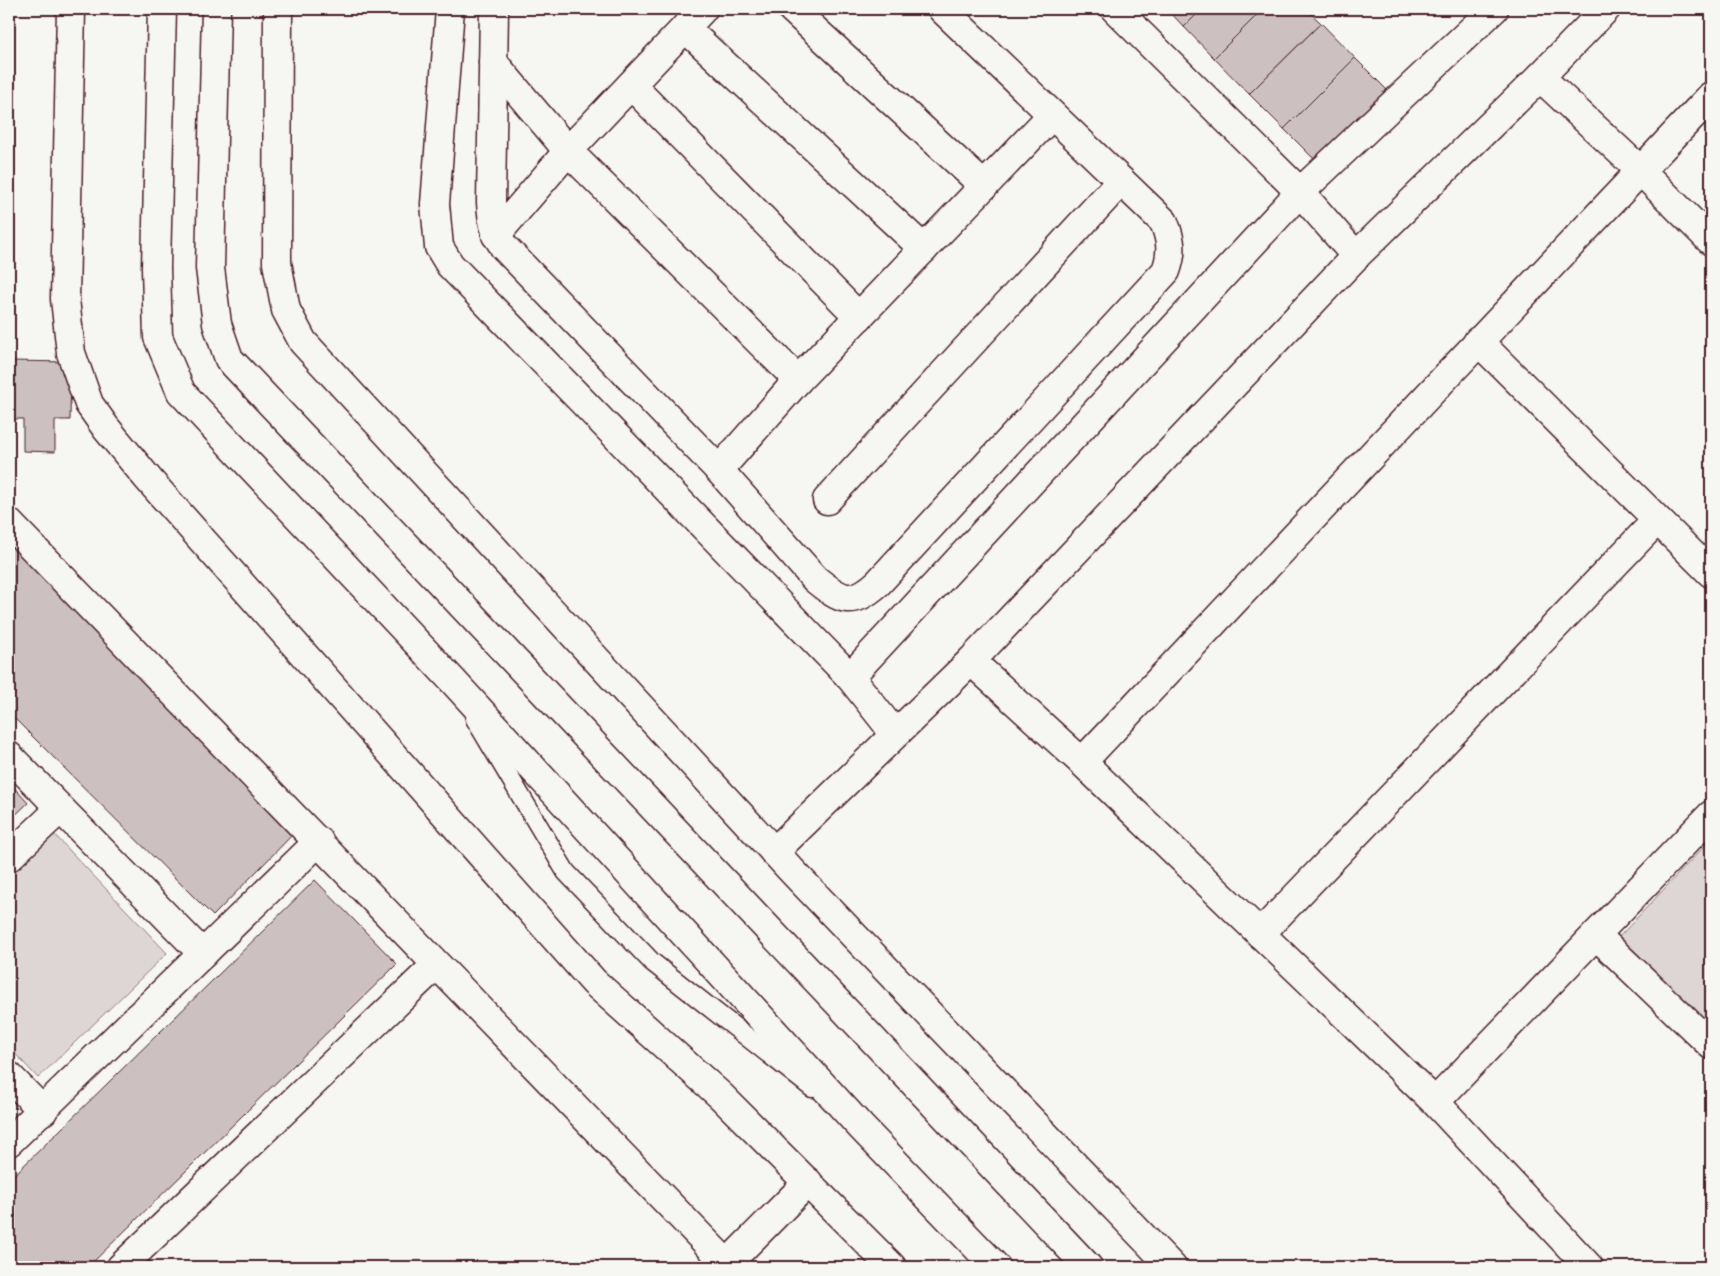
<svg xmlns="http://www.w3.org/2000/svg" width="1720" height="1276" font-family="'Balsamiq Sans',sans-serif">
	<style>
		.green { fill: #ddd6d5; stroke: #947a80 }
		.building { fill: #ccc1c0; stroke: #4a1f2b }
		.lines { fill: none; stroke-linecap: round; stroke-linejoin: round }
		.lane-casing { stroke: #4a1f2b; stroke-width: 21 }
		.street-casing { stroke: #4a1f2b; stroke-width: 31 }
		.secondary-casing { stroke: #4a1f2b; stroke-width: 31 }
		.lane { stroke: #f6f6f2; stroke-width: 18 }
		.street { stroke: #f6f6f2; stroke-width: 28 }
		.secondary { stroke: #f6f6f2; stroke-width: 28 }
	</style>
	<rect width="100%" height="100%" fill="#f6f6f2"/>
	<filter id="ink" filterUnits="userSpaceOnUse"><feTurbulence type="fractalNoise" baseFrequency=".02" numOctaves="2"/><feDisplacementMap in="SourceGraphic" scale="10" xChannelSelector="R" yChannelSelector="G"/><feConvolveMatrix kernelMatrix="1 2 1 2 8 2 1 2 1" color-interpolation-filters="sRGB"/></filter>
	<g filter="url(#ink)">
		<g class="green">
			<path d="M52 832 167 953 38 1078 9 1047V874Z"/>
			<path d="M1711 839V1027L1618 938Z"/>
		</g>
		<g class="building">
			<path d="M1167 9H1202L1184 27Z"/>
			<path d="M1202 9H1263L1214 58 1184 27Z"/>
			<path d="M1263 9H1306L1321 23 1249 94 1214 58Z"/>
			<path d="M1321 23 1355 58 1284 129 1249 94Z"/>
			<path d="M1355 58 1390 93 1319 164 1284 129Z"/>
			<path d="M9 361 71 362 70 420H55V452L23 451V419H9Z"/>
			<path d="M9 539 299 828 213 916 9 713Z"/>
			<path d="M9 782 28 803 9 821Z"/>
			<path d="M315 880 397 964 88 1267H9V1180Z"/>
		</g>
		<g class="lines">
			<defs>
				<path id="lane" d="M475 719 566 872 652 962 812 1088"/>
				<g id="street">
					<path d="M71 9 65 299 71 353 89 404 106 428 149 480 594 982 721 1096 892 1267"/>
					<path d="M278 9 277 263 286 310 303 342 793 872 1172 1267"/>
					<path d="M450 9 435 204 439 247 450 265 850 677 895 734"/>
					<path d="M494 9 491 202C492 219 494 232 504 247L719 470 815 579C841 600 851 607 878 583L1166 271C1173 252 1171 240 1164 222L942 9"/>
					<path d="M792 9 984 186"/>
					<path d="M1115 9 1300 192 1356 256"/>
					<path d="M685 28 924 249"/>
					<path d="M493 62 568 151 798 380"/>
					<path d="M1540 77 1641 171 1711 241"/>
					<path d="M631 85 859 317"/>
					<path d="M496 235 568 151 703 9"/>
					<path d="M1478 341 1711 573"/>
					<path d="M719 470 798 380 1052 115"/>
					<path d="M827 500 1121 181"/>
					<path d="M9 523 730 1267"/>
					<path d="M971 661 1082 762 1435 1102 1589 1267"/>
					<path d="M850 677 1300 192 1494 9"/>
					<path d="M9 756 203 954"/>
					<path d="M1082 762 1711 96"/>
					<path d="M774 852 971 661 1356 256 1540 77 1606 9"/>
					<path d="M9 857 60 809"/>
					<path d="M1260 934 1657 520"/>
					<path d="M1596 935 1711 1045"/>
					<path d="M9 1076 43 1111"/>
					<path d="M1435 1102 1711 815"/>
					<path d="M9 1142 319 841"/>
					<path d="M121 1267 436 965"/>
					<path d="M724 1267 808 1182"/>
				</g>
				<g id="secondary">
					<path d="M162 9 156 268 158 337 181 392 452 680 861 1127 996 1267"/>
					<path d="M216 9 210 268 217 324 229 359 1088 1267"/>
				</g>
			</defs>
			<use href="#lane" class="lane-casing"/>
			<use href="#street" class="street-casing"/>
			<use href="#secondary" class="secondary-casing"/>
			<use href="#lane" class="lane"/>
			<use href="#street" class="street"/>
			<use href="#secondary" class="secondary"/>
		</g>
	</g>
	<rect width="1720" height="1276" fill="none" stroke="#f6f6f2" stroke-width="30"/>
	<rect x="15" y="15" width="1690" height="1246" fill="none" stroke="#4a1f2b" stroke-width="2" filter="url(#ink)"/>
</svg>
